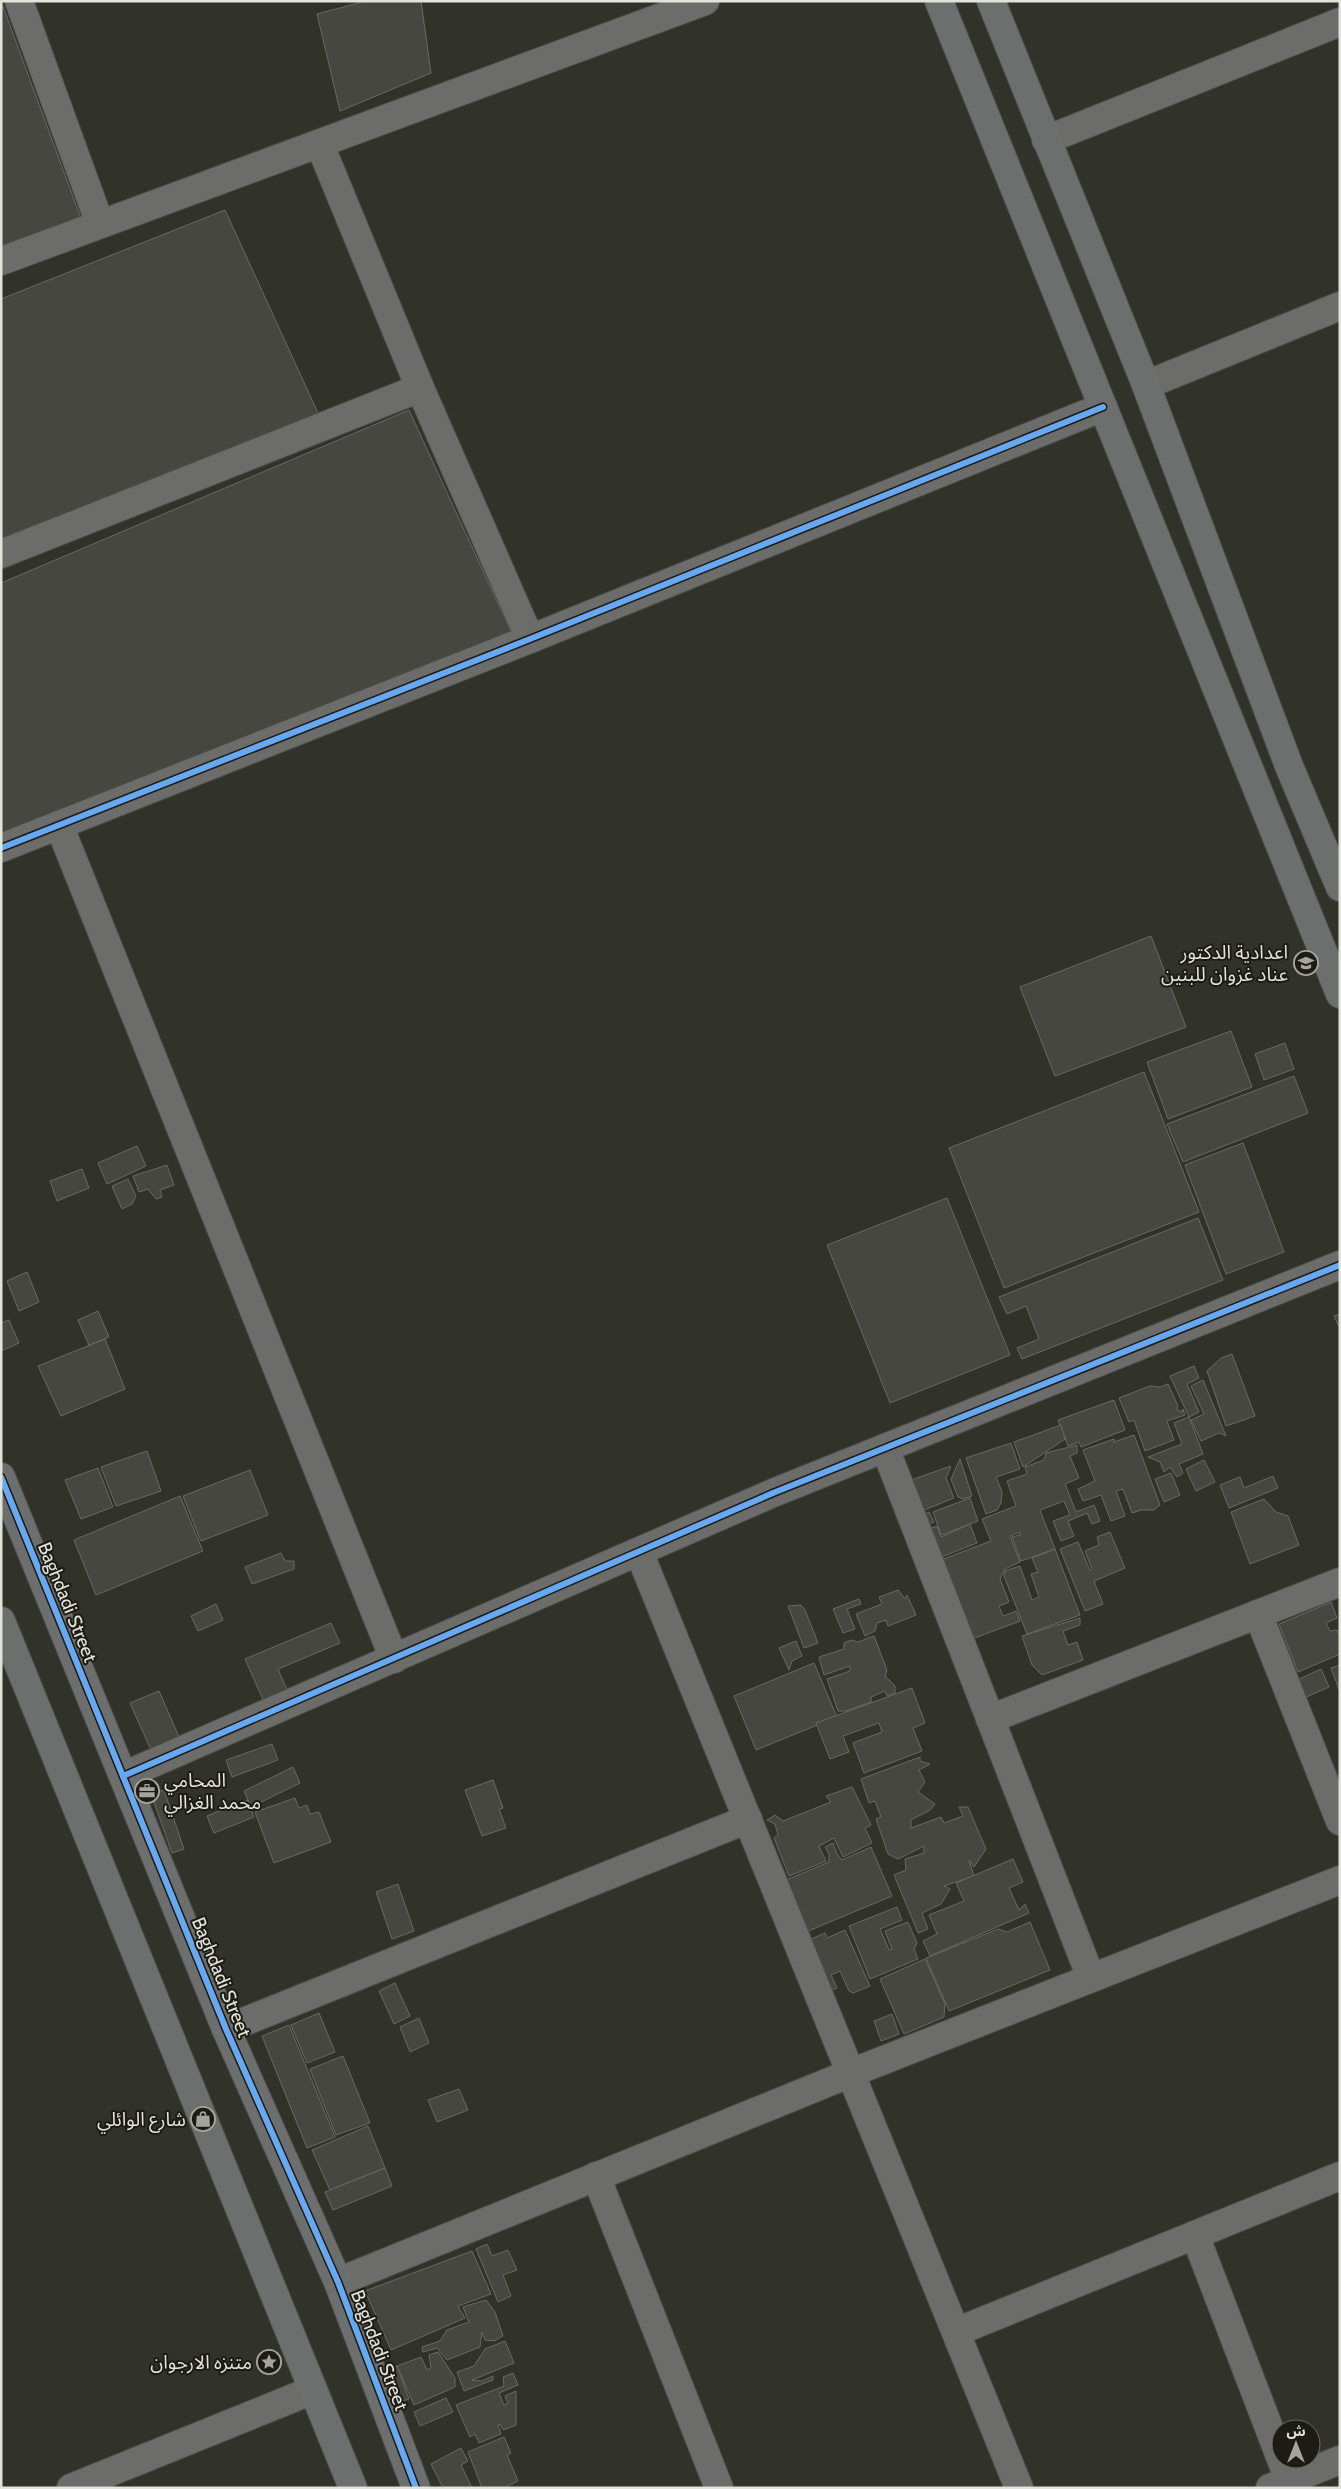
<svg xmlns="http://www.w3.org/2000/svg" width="1341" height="2489" font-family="Cabin,'Noto Sans Arabic',sans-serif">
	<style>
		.building { fill: #464741; stroke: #6a6a63 }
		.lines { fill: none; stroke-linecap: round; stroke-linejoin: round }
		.street-casing { stroke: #4c4d47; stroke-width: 30 }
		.secondary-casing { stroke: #4c4d47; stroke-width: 30 }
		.street { stroke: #6c6d6b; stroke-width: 28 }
		.secondary { stroke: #6d6e6e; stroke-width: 28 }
		.cycleway-casing { stroke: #1c1c15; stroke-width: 9 }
		.cycleway { stroke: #66a8f1; stroke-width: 6 }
		.labels { text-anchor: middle; stroke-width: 4; stroke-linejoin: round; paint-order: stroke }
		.poi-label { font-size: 19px; fill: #e2e3da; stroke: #1c1c15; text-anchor: end }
		.street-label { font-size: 19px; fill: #e2e3da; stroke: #1c1c15 }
	</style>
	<rect width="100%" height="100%" fill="#31322a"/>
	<g class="building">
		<path d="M1 1 83 224 1 251Z"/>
		<path d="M366 1H421L431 73 340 111 317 14Z"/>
		<path d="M225 210 318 413 1 543V299Z"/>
		<path d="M409 410 517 645 1 848V583Z"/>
		<path d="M1151 936 1186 1027 1055 1076 1020 987Z"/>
		<path d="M1231 1031 1252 1087 1168 1119 1147 1062Z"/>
		<path d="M1285 1043 1294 1069 1264 1080 1255 1054Z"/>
		<path d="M1144 1072 1199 1212 1004 1288 949 1148Z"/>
		<path d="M1294 1076 1308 1113 1183 1162 1167 1124Z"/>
		<path d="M1243 1143 1284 1252 1226 1274 1185 1165Z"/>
		<path d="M137 1146 146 1166 107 1184 98 1163Z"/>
		<path d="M167 1165 174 1185 160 1190 162 1197 156 1199 148 1189 139 1192 133 1176Z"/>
		<path d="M82 1169 89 1188 57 1201 50 1181Z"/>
		<path d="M128 1179 136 1196 132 1204 122 1209 112 1186Z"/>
		<path d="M947 1198 1010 1355 890 1403 827 1245Z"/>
		<path d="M1198 1218 1223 1280 1022 1359 1017 1348 1039 1339 1026 1306 1007 1314 999 1297Z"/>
		<path d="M27 1272 39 1302 19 1311 7 1281Z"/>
		<path d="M98 1311 109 1337 89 1345 78 1320Z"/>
		<path d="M1340 1314V1329L1334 1316Z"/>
		<path d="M9 1320 19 1343 1 1351V1323Z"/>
		<path d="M105 1339 125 1389 61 1416 38 1366Z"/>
		<path d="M1232 1354 1255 1416 1226 1426 1207 1371 1221 1358Z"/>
		<path d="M1194 1366 1199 1378 1187 1384 1199 1412 1189 1417 1170 1376Z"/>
		<path d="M1203 1380 1226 1436 1219 1433 1201 1441 1191 1420 1204 1414 1191 1386Z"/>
		<path d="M1168 1384 1178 1406 1177 1410 1182 1412 1183 1409 1185 1415 1167 1421 1174 1440 1145 1451 1134 1420 1129 1422 1119 1398 1150 1386 1160 1387Z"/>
		<path d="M1114 1400 1125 1430 1081 1447 1079 1442 1068 1446 1058 1420Z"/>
		<path d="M1189 1417 1203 1454 1179 1464 1183 1473 1177 1477 1170 1467 1164 1472 1160 1462 1148 1457 1182 1444 1174 1423Z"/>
		<path d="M1061 1425 1065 1439 1023 1467 1014 1442Z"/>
		<path d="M1134 1435 1160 1505 1154 1510H1141L1132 1513 1123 1489 1116 1491 1125 1516 1111 1521 1101 1495 1083 1501 1078 1489 1095 1481 1083 1450 1114 1439V1442Z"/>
		<path d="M1011 1443 1020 1469 996 1477 1002 1492 1001 1503 997 1510 986 1514 966 1458Z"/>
		<path d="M1077 1445V1453L1070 1456 1079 1478 1065 1484 1076 1512 1094 1505 1100 1521 1092 1524 1087 1513 1068 1521 1074 1536 1061 1541 1053 1521 1070 1515 1064 1501 1040 1510 1055 1549 1021 1561 1012 1537 1020 1535V1532L1010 1536 1020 1562 1005 1569 1000 1579 1009 1602 999 1606 1003 1616 1016 1611 1020 1621 964 1642 933 1563 991 1541 982 1519 1016 1506 1007 1481 1027 1474 1025 1467 1044 1460 1046 1453Z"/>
		<path d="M147 1451 161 1491 116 1506 101 1467Z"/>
		<path d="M960 1459 972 1496 963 1499 958 1497 951 1479Z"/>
		<path d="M1204 1460 1215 1482 1196 1491 1186 1469Z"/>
		<path d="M951 1466 946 1478 954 1498 914 1514 908 1485 914 1479Z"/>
		<path d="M98 1468 113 1507 81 1519 65 1480Z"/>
		<path d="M250 1470 268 1515 201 1541 183 1496Z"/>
		<path d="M1171 1473 1180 1495 1164 1502 1155 1479Z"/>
		<path d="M1273 1476 1278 1488 1229 1508 1220 1485 1240 1477 1244 1488Z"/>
		<path d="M180 1496 203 1551 96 1595 74 1540Z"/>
		<path d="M970 1498 978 1521 941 1535 933 1512Z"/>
		<path d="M1264 1499 1276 1512 1288 1516 1299 1545 1250 1564 1231 1512Z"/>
		<path d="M929 1512 934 1522 919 1529 914 1519Z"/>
		<path d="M970 1524 977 1543 931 1561 919 1533 937 1526 941 1537Z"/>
		<path d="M1110 1532 1125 1568 1094 1581 1103 1604 1085 1611 1060 1549 1078 1542 1090 1571 1092 1569 1085 1551 1099 1545 1097 1537Z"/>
		<path d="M1055 1549 1080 1615 1027 1634 1004 1576 1005 1571 1020 1566 1032 1600 1039 1597 1031 1574 1038 1572 1032 1558Z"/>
		<path d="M281 1553 285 1561H294V1569L252 1584 245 1567Z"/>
		<path d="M898 1590 905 1599 907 1595 916 1615 888 1626 886 1620 877 1623 875 1631 865 1636 856 1614 882 1604 879 1597Z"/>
		<path d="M859 1599 861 1604 847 1609 855 1629 843 1633 833 1609Z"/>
		<path d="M1331 1602 1337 1618 1326 1623 1330 1631 1337 1630 1340 1635V1654L1298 1672 1279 1624Z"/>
		<path d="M216 1604 223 1620 198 1631 191 1616Z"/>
		<path d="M801 1605 805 1610 818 1643 804 1648 788 1606Z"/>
		<path d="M1080 1618V1625L1063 1631 1068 1645 1077 1642 1083 1660 1042 1675 1032 1665 1022 1636Z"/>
		<path d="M331 1623 340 1643 278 1669 288 1692 264 1702 245 1659Z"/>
		<path d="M874 1636 887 1670 885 1676 895 1686V1693L887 1696 885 1691 871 1697V1702L846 1711H838L827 1679 850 1671V1666L824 1675 819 1657 844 1649V1643L851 1640 858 1642Z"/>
		<path d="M796 1641 802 1656 792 1661 789 1670 779 1648Z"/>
		<path d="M814 1663 837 1717 756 1750 734 1696Z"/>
		<path d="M1340 1665V1692L1331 1668Z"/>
		<path d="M1321 1669 1329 1687 1304 1698 1295 1681Z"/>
		<path d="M912 1688 925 1723 913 1728 922 1751 864 1773 853 1743 882 1732 879 1723 843 1736 849 1752 830 1759 816 1723Z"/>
		<path d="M159 1691 183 1746 155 1759 130 1703Z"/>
		<path d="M272 1744 278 1760 232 1777 226 1760Z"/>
		<path d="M920 1757V1761L930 1764 919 1770 925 1782 918 1792 935 1804 930 1810 911 1820V1828L941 1817 944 1823 963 1816 959 1807H968L986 1849 974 1867 969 1860 974 1876 944 1886 950 1889 941 1904 922 1913 928 1929 918 1933 894 1875 906 1870 905 1859 924 1853V1846L898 1859 888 1854 876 1819 881 1817 875 1801 869 1803 861 1779Z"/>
		<path d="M293 1767 300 1783 251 1807 244 1791Z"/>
		<path d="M493 1780 503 1808 499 1809 506 1828 482 1836 465 1790Z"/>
		<path d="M852 1787 871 1825 865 1828 872 1843 843 1857 834 1838 819 1846 826 1861 789 1876 774 1838 778 1835 775 1824 767 1820 775 1815 783 1821 831 1802 826 1796Z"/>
		<path d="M164 1790 184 1849 172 1853 151 1794Z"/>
		<path d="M295 1798 299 1808 307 1805 310 1814 319 1812 331 1842 274 1863 255 1812Z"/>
		<path d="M247 1800 254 1817 214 1833 207 1816Z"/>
		<path d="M833 1843 837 1854 842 1860 871 1847 892 1896 801 1934 779 1883 829 1862V1854L825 1847Z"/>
		<path d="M1013 1859 1023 1882 1009 1888 1019 1910 1025 1904 1029 1913 930 1956 923 1941 937 1934 929 1915 964 1901 956 1883Z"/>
		<path d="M398 1884 414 1931 392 1939 376 1892Z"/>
		<path d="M897 1907 902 1920 880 1929 889 1950 892 1949 885 1931 908 1922 917 1943 914 1949 918 1959 870 1979 849 1926Z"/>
		<path d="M1030 1922 1050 1970 949 2011 926 1958 998 1929 1007 1932Z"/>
		<path d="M845 1930 870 1986 853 1993 849 1991 840 1971 831 1975 837 1988 825 1993 802 1943 825 1933 827 1938Z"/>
		<path d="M925 1959 945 2004 944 2017 904 2034 880 1979Z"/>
		<path d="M395 1983 410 2016 394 2024 379 1991Z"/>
		<path d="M319 2013 335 2052 307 2063 291 2025Z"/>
		<path d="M892 2014 899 2034 881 2041 874 2021Z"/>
		<path d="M419 2018 429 2043 410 2052 400 2027Z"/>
		<path d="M289 2025 335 2137 307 2148 262 2036Z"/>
		<path d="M343 2056 370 2123 336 2135 310 2069Z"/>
		<path d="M459 2089 468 2110 437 2122 428 2100Z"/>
		<path d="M368 2126 385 2168 330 2190 312 2150Z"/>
		<path d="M385 2168 392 2186 333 2210 325 2192Z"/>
		<path d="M487 2244 492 2256 508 2250 517 2270 503 2275 511 2296 498 2302 476 2249Z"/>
		<path d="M472 2251 491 2294 458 2306 465 2318 391 2350 365 2291Z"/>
		<path d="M486 2300 495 2312 503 2336 494 2341 485 2340 482 2332 480 2347 447 2360 437 2348 423 2352 422 2347 440 2341 447 2330 469 2322 463 2307Z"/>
		<path d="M505 2341 514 2363 472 2380 482 2381 493 2376V2380L464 2391 457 2372 474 2366 485 2349Z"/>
		<path d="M438 2352 455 2378V2387L414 2405 397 2366 421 2357 427 2370 431 2368 429 2355Z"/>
		<path d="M397 2366 409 2399 394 2404 382 2371Z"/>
		<path d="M513 2373 518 2385 499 2393 504 2405 508 2403 505 2396 516 2391V2425L503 2430 500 2424 498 2425 501 2434 479 2443 475 2434 470 2437 456 2405 504 2386 503 2377Z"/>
		<path d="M446 2398 453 2412 420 2426 414 2412Z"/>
		<path d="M504 2437 511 2453 507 2455 518 2481 503 2488H482L468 2452Z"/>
		<path d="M461 2448 468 2461 461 2465 472 2488H443L431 2464Z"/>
	</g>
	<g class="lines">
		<defs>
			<g id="street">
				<path d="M19 1 100 224"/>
				<path d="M1046 140 1340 22"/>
				<path d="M320 145 420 388 530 639"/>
				<path d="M1 261 705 1"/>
				<path d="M1146 385 1340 306"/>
				<path d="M1 554 420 388"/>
				<path d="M59 825 394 1659"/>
				<path d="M1 848 530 639 1103 407"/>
				<path d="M885 1448 1091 1978"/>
				<path d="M639 1552 1019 2488"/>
				<path d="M1258 1614 1340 1821"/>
				<path d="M990 1719 1340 1582"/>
				<path d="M123 1776 773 1493 1340 1265"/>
				<path d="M226 2029 748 1819"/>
				<path d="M596 2176 719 2488"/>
				<path d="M1195 2235 1289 2480"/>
				<path d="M338 2282 851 2073 1340 1880"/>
				<path d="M956 2332 1340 2176"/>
				<path d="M71 2488 313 2390"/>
				<path d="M1270 2488 1340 2460"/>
			</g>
			<g id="secondary">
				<path d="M939 1 1340 994"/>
				<path d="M991 1 1146 385 1289 766 1340 887"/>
				<path d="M1 1477 226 2029 338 2282 416 2488"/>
				<path d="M1 1621 353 2488"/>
			</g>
		</defs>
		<use href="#street" class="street-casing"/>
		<use href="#secondary" class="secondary-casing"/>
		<use href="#street" class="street"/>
		<use href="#secondary" class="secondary"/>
		<defs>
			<g id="cycleway">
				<path d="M1 848 530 639 1103 407"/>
				<path d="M1 1477 226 2029 338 2282 416 2488"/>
				<path d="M123 1776 773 1493 1340 1265"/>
			</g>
		</defs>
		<use href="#cycleway" class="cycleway-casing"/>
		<use href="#cycleway" class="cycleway"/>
	</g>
	<defs>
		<symbol id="school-ring" viewBox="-11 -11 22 22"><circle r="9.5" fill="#1c1c15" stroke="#a4a59c" stroke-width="1.5"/><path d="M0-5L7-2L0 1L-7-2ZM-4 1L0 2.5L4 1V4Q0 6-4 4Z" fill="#a4a59c"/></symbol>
		<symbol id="office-ring" viewBox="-11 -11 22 22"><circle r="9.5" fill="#1c1c15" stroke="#a4a59c" stroke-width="1.5"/><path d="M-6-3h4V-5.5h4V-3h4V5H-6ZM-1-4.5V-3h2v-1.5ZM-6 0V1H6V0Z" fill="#a4a59c"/></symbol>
		<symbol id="shop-ring" viewBox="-11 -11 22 22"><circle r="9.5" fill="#1c1c15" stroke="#a4a59c" stroke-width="1.5"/><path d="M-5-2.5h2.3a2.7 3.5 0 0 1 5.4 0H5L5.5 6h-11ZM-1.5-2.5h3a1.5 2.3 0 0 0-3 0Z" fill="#a4a59c"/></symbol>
		<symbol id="sight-ring" viewBox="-11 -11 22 22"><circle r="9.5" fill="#1c1c15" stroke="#a4a59c" stroke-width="1.5"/><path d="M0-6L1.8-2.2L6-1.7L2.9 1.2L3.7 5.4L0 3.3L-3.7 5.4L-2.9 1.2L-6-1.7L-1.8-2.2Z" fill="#a4a59c"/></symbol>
	</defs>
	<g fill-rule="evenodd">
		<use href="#school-ring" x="1292" y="949" width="28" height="28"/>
		<use href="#office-ring" x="133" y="1777" width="28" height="28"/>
		<use href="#shop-ring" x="189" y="2105" width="28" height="28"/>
		<use href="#sight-ring" x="255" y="2348" width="28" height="28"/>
	</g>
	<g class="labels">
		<g class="poi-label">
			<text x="1288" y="959">اعدادية الدكتور<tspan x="1288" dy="22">عناد غزوان للبنين</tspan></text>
			<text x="164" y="1787" text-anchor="start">المحامي<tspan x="164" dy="22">محمد الغزالي</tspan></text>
			<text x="186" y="2126">شارع الوائلي</text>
			<text x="252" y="2369">متنزه الارجوان</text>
		</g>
		<g class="street-label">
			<text transform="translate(68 1602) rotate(68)" y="7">Baghdadi Street</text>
			<text transform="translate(222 1977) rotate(68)" y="7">Baghdadi Street</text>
			<text transform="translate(380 2350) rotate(69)" y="7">Baghdadi Street</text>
		</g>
	</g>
	<rect width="1341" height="2489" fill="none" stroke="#e2e3da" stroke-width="5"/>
	<g transform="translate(1296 2444)"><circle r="24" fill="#1c1c15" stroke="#6b6c64"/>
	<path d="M0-4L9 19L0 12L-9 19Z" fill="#a4a59c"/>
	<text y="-8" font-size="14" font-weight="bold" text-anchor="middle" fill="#e2e3da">ش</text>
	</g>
</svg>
